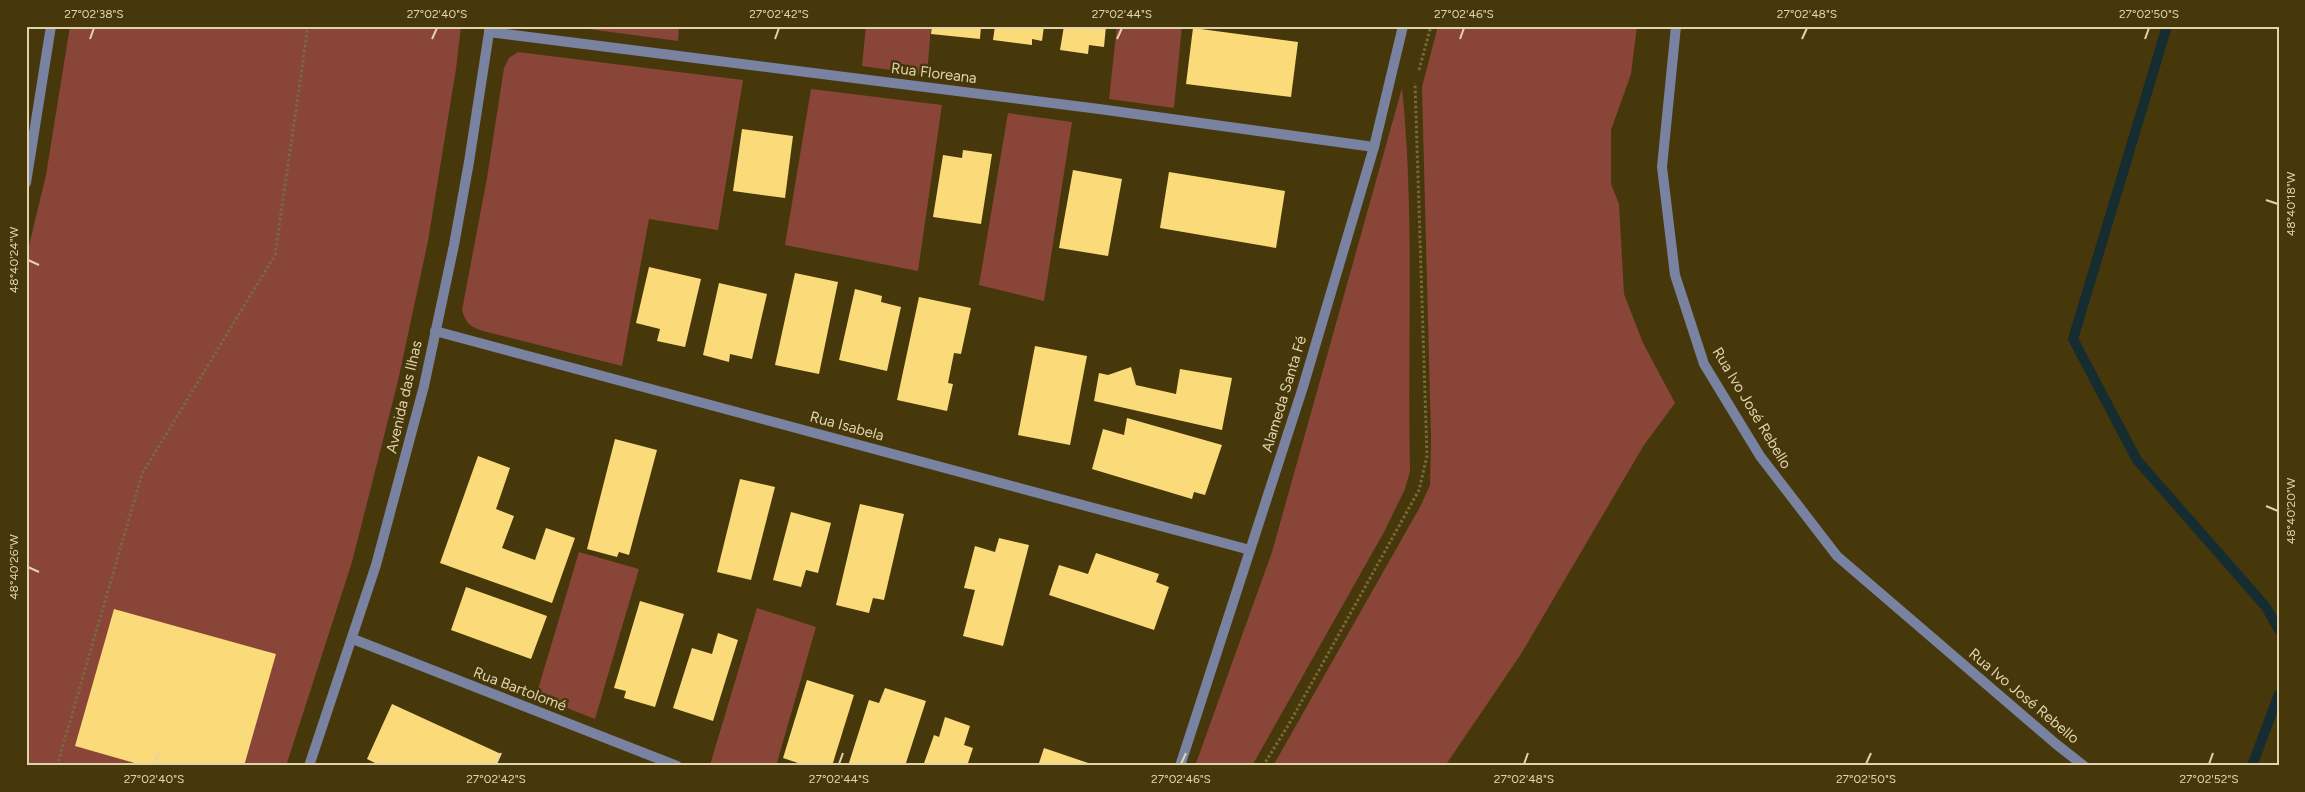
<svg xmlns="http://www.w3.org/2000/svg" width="2305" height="792" font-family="Figtree,sans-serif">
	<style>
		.green { fill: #894538 }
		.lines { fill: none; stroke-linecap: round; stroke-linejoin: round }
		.stream { stroke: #152d31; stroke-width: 10 }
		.building { fill: #fbdb79 }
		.path { stroke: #786a3e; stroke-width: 3; stroke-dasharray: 2.5 2.5; stroke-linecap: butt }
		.minor { stroke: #7982a1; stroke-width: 10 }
		.tertiary { stroke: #7982a1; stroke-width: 10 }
		.ticks { fill: none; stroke: #e1d4ad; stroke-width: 2 }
		.labels { text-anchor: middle; stroke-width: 5; stroke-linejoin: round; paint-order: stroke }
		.street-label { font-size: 15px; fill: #e1d4ad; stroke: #46380a }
		.neatline { fill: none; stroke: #e1d4ad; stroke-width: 2 }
		.ticks-label { font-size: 12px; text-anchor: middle; fill: #e1d4ad }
	</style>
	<rect width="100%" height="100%" fill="#46380a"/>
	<g class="green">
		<path d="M70 26H461L456 69 428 241 398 381 352 562 286 766H26V258L46 175Z"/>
		<path d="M566 26H679L678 41Z"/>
		<path d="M866 26H931L927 75 862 66Z"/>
		<path d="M1117 26H1182L1174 108 1109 99Z"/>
		<path d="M1438 26H1637L1631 74 1611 130V184L1619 204 1624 294 1643 343 1675 403 1644 445 1521 654 1445 766H1273L1420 507 1430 485 1431 438 1422 87Z"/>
		<path d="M518 52 743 80 718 230 649 219 622 366 483 331C471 327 466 324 462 310L487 178 504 68 509 58Z"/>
		<path d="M1402 88C1415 213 1407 345 1410 471L1405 489 1384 532 1252 766H1195L1272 552Z"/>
		<path d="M811 89 942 105 918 271 785 245Z"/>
		<path d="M1008 113 1072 122 1044 301 979 285Z"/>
		<path d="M579 552 639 569 595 719 536 696Z"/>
		<path d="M757 608 816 627 776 766H713L710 765Z"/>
	</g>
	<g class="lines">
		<g class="stream">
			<path d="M2167 26 2073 339 2137 460 2266 607 2279 630"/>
			<path d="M2252 766 2279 694"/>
		</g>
	</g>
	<g class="building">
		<path d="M932 26H981L980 39 931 34Z"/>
		<path d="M995 26H1044L1042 41 1032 39V45L993 40Z"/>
		<path d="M1064 26H1106L1104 47 1089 45 1088 54 1060 50Z"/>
		<path d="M1193 28 1298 42 1291 97 1186 84Z"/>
		<path d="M742 129 793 136 785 198 733 191Z"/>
		<path d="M963 150 992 154 981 224 933 217 943 155 962 158Z"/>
		<path d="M1073 170 1122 179 1108 256 1059 248Z"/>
		<path d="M1169 172 1285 191 1276 248 1160 228Z"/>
		<path d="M649 267 701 279 685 347 657 341 660 329 636 323Z"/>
		<path d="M795 273 838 282 819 374 775 365Z"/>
		<path d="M719 283 767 294 752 359 730 354 729 362 703 355Z"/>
		<path d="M855 289 882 296 881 302 901 307 887 371 839 360Z"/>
		<path d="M919 297 971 308 961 354 954 353 948 383 953 384 947 411 897 400Z"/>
		<path d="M1035 346 1087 356 1070 445 1018 435Z"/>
		<path d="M1131 367 1136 385 1176 394 1180 369 1232 378 1222 430 1094 401 1099 373 1108 375Z"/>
		<path d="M1127 418 1222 445 1205 495 1194 492 1192 499 1092 469 1103 429 1124 435Z"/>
		<path d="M615 439 657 450 629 555 619 552 617 557 587 549Z"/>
		<path d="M478 456 510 468 496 509 514 516 502 548 535 560 546 528 575 538 552 603 440 563Z"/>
		<path d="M740 479 775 487 751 580 717 572Z"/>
		<path d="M860 504 904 514 884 600 873 598 869 613 836 605Z"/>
		<path d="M791 512 831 523 818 573 806 570 801 587 773 580Z"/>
		<path d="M999 538 1029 545 1003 646 963 636 975 590 964 588 975 546 995 552Z"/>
		<path d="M1096 553 1159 574 1156 582 1169 587 1154 630 1049 595 1059 565 1088 574Z"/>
		<path d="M466 587 547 616 531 659 451 630Z"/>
		<path d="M640 601 684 614 655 707 624 698 626 691 614 688Z"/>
		<path d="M114 609 276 654 244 766H145L75 746Z"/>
		<path d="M718 633 738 640 713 721 673 708 692 648 712 654Z"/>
		<path d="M807 680 854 695 832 766H807L783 758Z"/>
		<path d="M885 688 926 701 905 766H848L869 700 879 703Z"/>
		<path d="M392 704 501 754 496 766H381L367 759Z"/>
		<path d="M945 717 970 726 964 745 973 748 967 766H923L934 735 939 737Z"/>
		<path d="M1044 748 1094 765V766H1038Z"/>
	</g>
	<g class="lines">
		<g class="path">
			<path d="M1419 70 1431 26"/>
			<path d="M57 766 142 474 275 255 308 26"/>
			<path d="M1263 766 1289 724 1419 490 1427 456 1415 83"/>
		</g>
		<g class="minor">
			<path d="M489 32 1099 109 1374 147"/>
			<path d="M26 183 51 26"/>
			<path d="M435 331 1250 550"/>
			<path d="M353 639 677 766"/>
			<path d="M309 766 376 565 424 386 454 245 469 162 490 26"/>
			<path d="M1180 766 1303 387 1374 147 1403 26"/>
		</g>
		<path class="tertiary" d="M1676 26 1662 167 1675 275 1704 364 1760 456 1837 556 2056 744 2084 766"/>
	</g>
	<path class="ticks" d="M90 39 94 28M432 39 437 28M775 39 779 28M1117 39 1122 28M1460 39 1464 28M1802 39 1807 28M2145 39 2149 28M2266 200 2278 204M28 260 39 265M2266 506 2278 511M28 567 39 572M154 764 158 753M496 764 501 753M839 764 843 753M1181 764 1186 753M1524 764 1528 753M1866 764 1871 753M2209 764 2213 753"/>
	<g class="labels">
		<g class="street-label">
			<text transform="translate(934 73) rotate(7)" y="5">Rua Floreana</text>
			<text transform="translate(1284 394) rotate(-73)" y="5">Alameda Santa Fé</text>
			<text transform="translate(404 397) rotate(-77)" y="5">Avenida das Ilhas</text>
			<text transform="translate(1752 408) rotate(59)" y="5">Rua Ivo José Rebello</text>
			<text transform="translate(847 426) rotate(15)" y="5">Rua Isabela</text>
			<text transform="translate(520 689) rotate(21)" y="5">Rua Bartolomé</text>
			<text transform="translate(2024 696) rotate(40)" y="5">Rua Ivo José Rebello</text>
		</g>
	</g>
	<rect width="2305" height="792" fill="none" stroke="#46380a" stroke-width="55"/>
	<rect x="28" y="28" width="2250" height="736" class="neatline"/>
	<g class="ticks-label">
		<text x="94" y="18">27°02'38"S</text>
		<text x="437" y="18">27°02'40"S</text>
		<text x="779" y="18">27°02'42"S</text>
		<text x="1122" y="18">27°02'44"S</text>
		<text x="1464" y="18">27°02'46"S</text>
		<text x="1807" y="18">27°02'48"S</text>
		<text x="2149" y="18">27°02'50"S</text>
		<text transform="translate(2291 204) rotate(-90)" y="4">48°40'18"W</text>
		<text transform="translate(14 260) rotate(-90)" y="4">48°40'24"W</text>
		<text transform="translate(2291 511) rotate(-90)" y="4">48°40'20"W</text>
		<text transform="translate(14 567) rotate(-90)" y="4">48°40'26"W</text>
		<text x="154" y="783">27°02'40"S</text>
		<text x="496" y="783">27°02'42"S</text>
		<text x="839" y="783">27°02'44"S</text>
		<text x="1181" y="783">27°02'46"S</text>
		<text x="1524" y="783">27°02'48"S</text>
		<text x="1866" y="783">27°02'50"S</text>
		<text x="2209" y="783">27°02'52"S</text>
	</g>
</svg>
